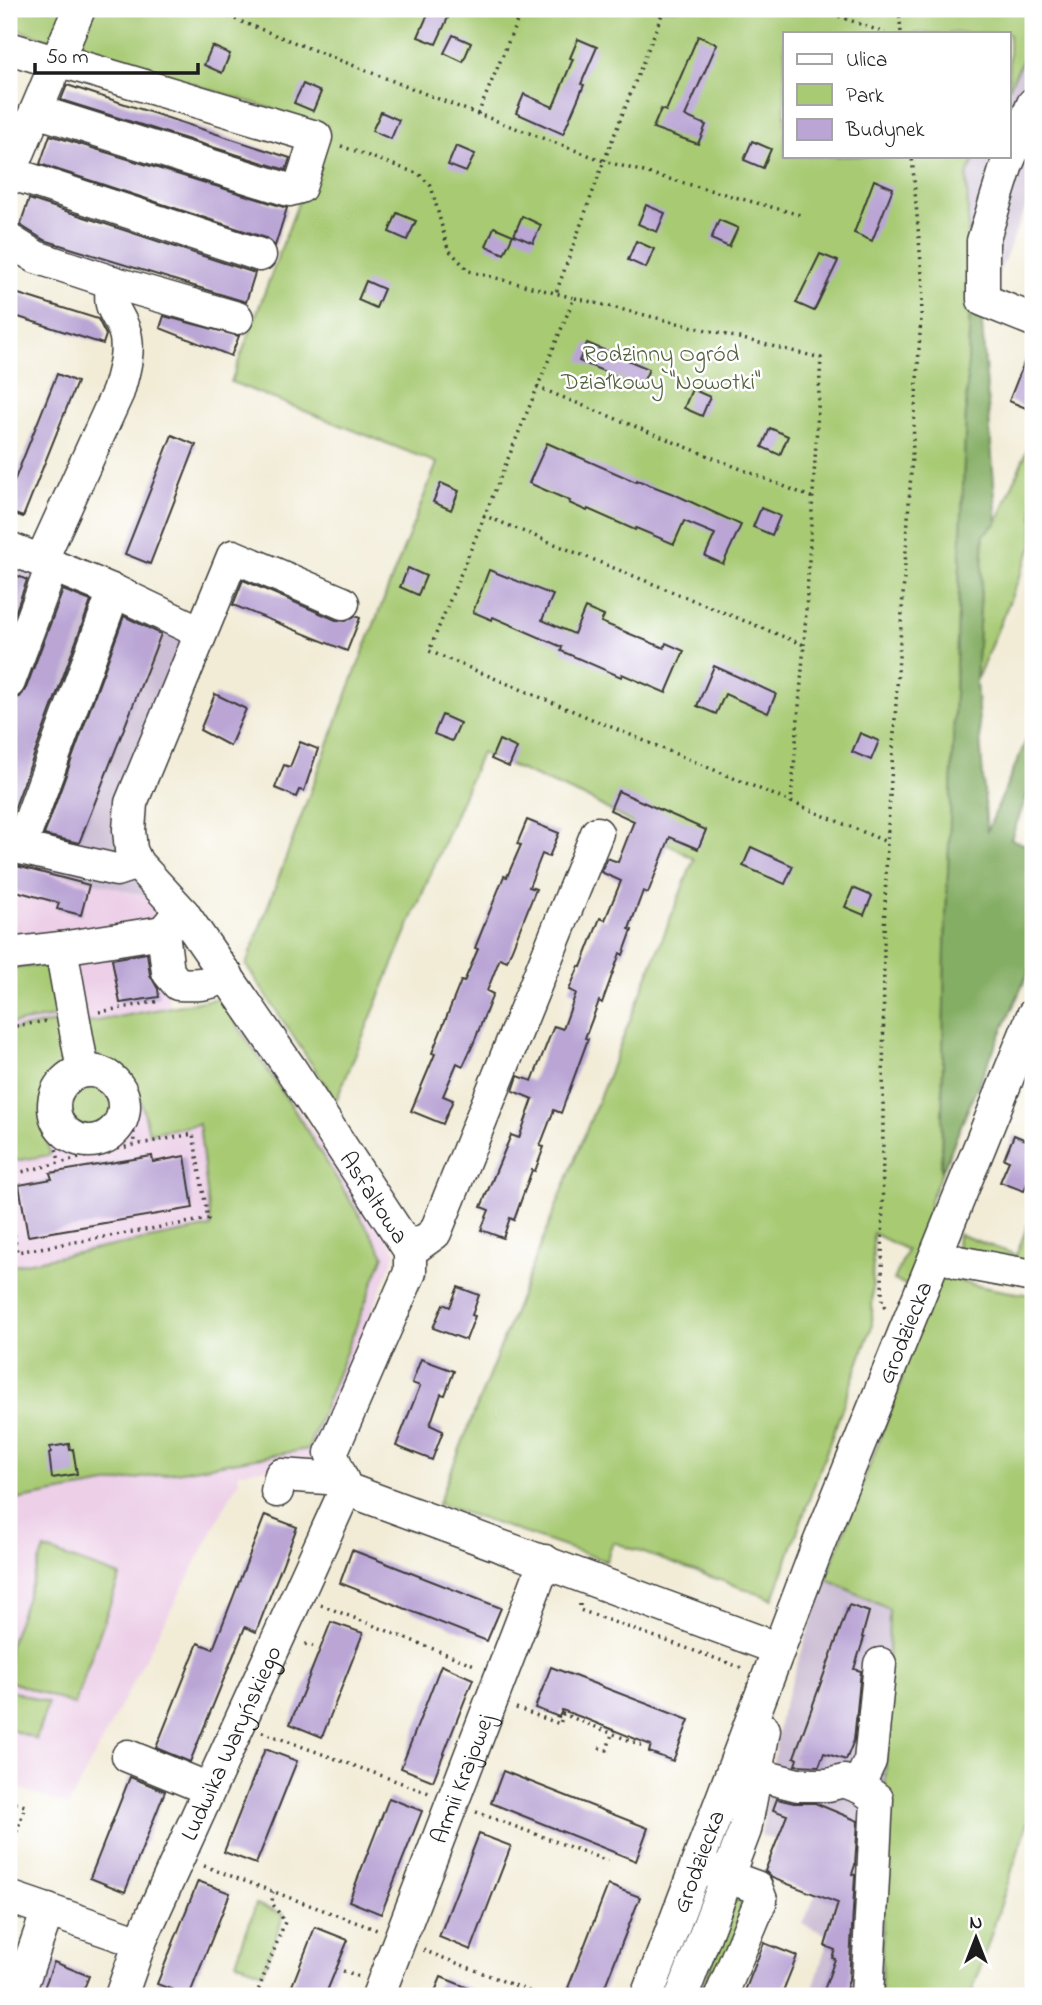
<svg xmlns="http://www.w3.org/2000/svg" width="1042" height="2005" font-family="'Indie Flower',sans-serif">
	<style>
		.built { fill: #edd0e8 }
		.industrial { fill: #ccbed4 }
		.green { fill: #a7ca73; stroke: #627348; stroke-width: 2 }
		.forest { fill: #85ae65; stroke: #506540; stroke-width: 2 }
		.building { fill: #baa5d5 }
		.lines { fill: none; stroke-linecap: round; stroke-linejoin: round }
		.minor-casing { stroke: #3c3b38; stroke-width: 35 }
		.path { stroke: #3c3b38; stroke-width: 3.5; stroke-dasharray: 2 5; stroke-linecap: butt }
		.minor { stroke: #fff; stroke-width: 32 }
		.labels { text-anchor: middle; stroke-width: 5; stroke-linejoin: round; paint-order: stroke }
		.park-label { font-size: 24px; fill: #54623f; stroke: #fff }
		.street-label { font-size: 24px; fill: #1c1c1c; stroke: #fff }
	</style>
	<rect width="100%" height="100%" fill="#fff"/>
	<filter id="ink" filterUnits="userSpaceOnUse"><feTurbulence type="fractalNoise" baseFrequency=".0143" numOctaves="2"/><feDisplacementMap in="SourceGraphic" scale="14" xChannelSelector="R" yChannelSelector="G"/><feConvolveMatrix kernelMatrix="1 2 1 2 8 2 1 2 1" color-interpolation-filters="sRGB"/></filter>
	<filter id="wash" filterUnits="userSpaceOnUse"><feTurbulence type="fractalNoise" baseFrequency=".00686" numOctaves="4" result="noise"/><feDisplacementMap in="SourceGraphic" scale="28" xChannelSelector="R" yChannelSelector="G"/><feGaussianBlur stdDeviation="1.57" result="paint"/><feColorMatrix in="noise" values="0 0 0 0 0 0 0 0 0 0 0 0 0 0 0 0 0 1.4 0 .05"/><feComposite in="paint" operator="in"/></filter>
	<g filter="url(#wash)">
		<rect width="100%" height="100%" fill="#f2ecd7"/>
		<path class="built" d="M9 861 151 897 155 940 167 982 169 1006 201 1004 226 998 242 1014 272 1073 396 1252 311 1460 238 1473 239 1480 68 1806 9 1785Z"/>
		<g class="industrial">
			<path d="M1033 38V190L990 295 968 285 967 175 976 156H1009V88Z"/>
			<path d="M9 565 39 576 212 626 139 807 151 897 9 861Z"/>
			<path d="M826 1579 889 1608 881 1996H811L829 1936 803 1924 830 1861 761 1835 781 1713Z"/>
		</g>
		<g class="green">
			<path d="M9 9H1033V38L1009 88V33H785V156H976L967 175 970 309 945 947 941 1174 930 1200 931 1271C962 1285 999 1291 1033 1295V1806L971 1996H881L889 1609 826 1579 902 1380 906 1285 894 1280 907 1250 873 1233 872 1326 773 1599 613 1542 606 1561 438 1504 694 859 591 800 481 753 336 1101 246 965 346 696 437 463 231 382 327 126 9 27Z"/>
			<path d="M1033 435V545L976 681 984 533 997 523Z"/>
			<path d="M50 965 62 1016 9 1024V968Z"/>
			<path d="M219 998 291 1105 384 1255 308 1449 9 1501V1266L211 1227 199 1124 149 1133C144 1113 140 1087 124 1073 114 1064 101 1060 91 1051L85 1023Z"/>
			<path d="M62 1021 66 1059C62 1068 54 1073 49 1082 36 1103 46 1131 50 1155L9 1162V1030Z"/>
			<circle cx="89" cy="1104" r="27"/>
			<path d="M1033 1212V1263L957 1248 958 1234 1016 1255Z"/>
			<path d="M44 1549 120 1576 74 1705 9 1681V1647Z"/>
			<path d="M9 1690 48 1703 36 1739 9 1729Z"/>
			<path d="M736 1897 746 1909 717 1996H699Z"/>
			<path d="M256 1904 284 1914 263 1972 236 1962Z"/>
		</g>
		<path class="forest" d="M970 309 981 310 997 523 984 534 976 681 987 832 1033 724V779L1011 839 1033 848V962L977 1087 941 1174 945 947Z"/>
		<g id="blocks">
			<g class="building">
				<path d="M430 9H452L436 44 418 37Z"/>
				<path d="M453 35 471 43 463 62 444 53Z"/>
				<path d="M698 36 717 44 685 116 706 125 698 144 653 128 661 109 666 111Z"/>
				<path d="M578 39 597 47 581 84 584 85 563 134 516 113 524 94 553 107 573 59 570 58Z"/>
				<path d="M212 46 230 54 222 73 204 65Z"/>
				<path d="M303 84 321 92 313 111 294 103Z"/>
				<path d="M67 85 290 158 286 170 61 100Z"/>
				<path d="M381 112 399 120 391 139 372 131Z"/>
				<path d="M50 135 287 208 275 246 266 238 40 164Z"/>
				<path d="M752 141 771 149 763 168 744 160Z"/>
				<path d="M456 146 475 154 466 172 448 165Z"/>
				<path d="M874 180 893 188 872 241 854 233Z"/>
				<path d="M29 199 255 273 246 302 44 240 20 225Z"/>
				<path d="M646 205 665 213 657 232 638 224Z"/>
				<path d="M397 213 416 221 407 240 389 232Z"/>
				<path d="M522 216 541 225 533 243 514 235Z"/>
				<path d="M719 220 738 228 729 247 711 239Z"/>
				<path d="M494 227 513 235 504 254 486 246Z"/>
				<path d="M636 241 654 249 646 268 628 260Z"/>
				<path d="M820 254 838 261 814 311 796 303Z"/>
				<path d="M366 281 384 289 376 308 358 300Z"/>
				<path d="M9 291 98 319 106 335 103 344 9 314Z"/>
				<path d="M164 316 239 336 231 356 160 328Z"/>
				<path d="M587 343 649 369 641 387 579 361Z"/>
				<path d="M1032 343H1033V411L1009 401Z"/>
				<path d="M57 374 77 382 23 517 9 512V494Z"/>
				<path d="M692 389 710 397 702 416 684 408Z"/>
				<path d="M770 428 788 436 780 455 762 447Z"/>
				<path d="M172 435 196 445 150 564 125 554Z"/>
				<path d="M547 443 636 482 637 480 676 495 741 525 723 564 705 556 715 534 684 521 674 544 636 528 635 530 588 509 587 511 569 503 570 501 529 483Z"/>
				<path d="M441 483 459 491 451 510 433 502Z"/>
				<path d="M761 508 780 516 772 535 753 527Z"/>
				<path d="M408 568 426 576 418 595 400 587Z"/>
				<path d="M489 570 553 595 542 620 574 634 585 608 604 616 601 622 664 648 666 643 684 651 666 693 622 674 621 677 561 651 562 647 493 617 492 620 473 612Z"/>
				<path d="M16 575 27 580 9 630V594Z"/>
				<path d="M243 580 336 620 346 621 355 616 360 618 347 651 233 605Z"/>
				<path d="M63 590 91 601 9 823V700L20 697 26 688Z"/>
				<path d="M124 616 161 634 79 843 44 835Z"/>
				<path d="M714 666 776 694 768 713 725 694 716 714 697 706Z"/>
				<path d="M215 694 246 709 230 746 200 730Z"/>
				<path d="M442 715 460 723 452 741 434 734Z"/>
				<path d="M860 733 879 741 871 760 852 752Z"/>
				<path d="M499 740 517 748 509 767 491 759Z"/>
				<path d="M300 742 318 749 304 791 299 790 296 797 275 788 284 765 290 767Z"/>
				<path d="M618 791 706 830 698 849 670 837 648 893 643 891 629 929 632 930 623 955 620 953 602 1003 599 1001 585 1038 588 1039 561 1113 554 1110 540 1146 544 1147 535 1171 532 1170 514 1220 510 1218 503 1238 481 1230 489 1210 481 1207 511 1135 519 1138 533 1099 513 1091 518 1076 532 1081 554 1026 563 1029 576 993 569 990 579 966 581 967 600 918 605 920 621 881 601 872 607 858 618 862 634 821 610 810Z"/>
				<path d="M527 820 559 833 549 857 542 854 529 887 536 889 507 961 500 958 487 991 493 994 474 1042 463 1066 457 1063 443 1096 453 1100 443 1124 411 1111 435 1054 432 1053 461 981 464 982 478 949 475 948 504 876 507 877 521 845 517 844Z"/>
				<path d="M751 847 793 866 785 884 743 866Z"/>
				<path d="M9 864 89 885 81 915 57 909 59 903 9 889Z"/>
				<path d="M853 888 872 896 864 915 845 907Z"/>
				<path d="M147 953 150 975 158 989 159 997 120 1003 112 959Z"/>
				<path d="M1014 1135 1033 1143V1168L1024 1191 1000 1182 1009 1161 1004 1159Z"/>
				<path d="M152 1156 153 1162 185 1156 193 1208 28 1236 19 1185 52 1179 50 1173Z"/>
				<path d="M458 1287 479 1295 472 1315 475 1316 466 1340 433 1328 443 1304 450 1307Z"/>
				<path d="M421 1359 454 1371 445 1395 441 1394 430 1425 443 1431 432 1460 396 1446 420 1386 412 1383Z"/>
				<path d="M69 1444 70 1450 73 1449 77 1474 52 1478 49 1453 51 1452 50 1447Z"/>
				<path d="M265 1515 297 1527 256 1632 245 1627 190 1762 156 1748 198 1643 213 1649Z"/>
				<path d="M352 1550 501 1608 487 1641 340 1583Z"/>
				<path d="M849 1605 869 1612 862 1637 864 1638 854 1669 861 1671 854 1740 846 1760 824 1753 819 1766 795 1765 797 1759 794 1757Z"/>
				<path d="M331 1622 363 1633 322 1737 290 1724Z"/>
				<path d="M441 1665 473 1679 433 1781 401 1768Z"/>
				<path d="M551 1667 689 1720 673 1761 649 1752 651 1745 581 1717 562 1710 559 1717 535 1708Z"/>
				<path d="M265 1749 297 1761 256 1864 224 1852Z"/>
				<path d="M503 1771 648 1828 636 1861 491 1803Z"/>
				<path d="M130 1777 165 1791 125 1892 90 1878Z"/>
				<path d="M389 1798 422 1811 381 1914 349 1901Z"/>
				<path d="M777 1799 794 1803H815L858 1821 855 1865 852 1874 855 1875 849 1980 844 1996H822L835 1959 832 1958 835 1950 825 1946 838 1903 772 1878 765 1871 787 1815 773 1810Z"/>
				<path d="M479 1834 511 1846 471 1950 439 1937Z"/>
				<path d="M198 1881 230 1893 189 1996 157 1984Z"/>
				<path d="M608 1885 640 1897 601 1996H589L568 1988Z"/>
				<path d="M315 1927 348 1940 325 1996H288Z"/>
				<path d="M764 1943 797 1956 781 1996H743Z"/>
				<path d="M54 1962 89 1976 81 1996H41Z"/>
				<path d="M441 1977 486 1995V1996H433Z"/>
			</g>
		</g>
	</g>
	<g filter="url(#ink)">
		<use href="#blocks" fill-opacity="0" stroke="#3c3b38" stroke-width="2"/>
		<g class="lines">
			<defs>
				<g id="minor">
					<path d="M9 48 55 62 71 64 316 137 300 187 289 190 36 111 79 9"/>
					<path d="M1033 104 1007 164 983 241V300L1033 320"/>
					<path d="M36 111 10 173 260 255"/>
					<path d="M9 240 36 257 112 282 237 318"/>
					<path d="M9 548 114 591 200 632"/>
					<path d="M41 561 118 392C123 374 131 349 124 330 114 305 109 312 112 282"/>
					<path d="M114 591 20 848 116 870 137 863"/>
					<path id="s1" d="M343 603 233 556 131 803 129 830 131 850 137 863 183 913 290 1068 410 1251V1272L331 1453 346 1489 779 1649"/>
					<path d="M9 682 52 566"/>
					<path d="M183 913 173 920 163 932 168 972 178 984C196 985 211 985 227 975"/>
					<path d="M61 948 163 932"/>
					<path d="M9 954 61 948 83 1071"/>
					<circle cx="89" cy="1106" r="35"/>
					<path d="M410 1251 435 1233 597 833"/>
					<path d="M937 1254 958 1262 1033 1276"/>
					<path d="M277 1491 281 1475 342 1479"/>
					<path d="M128 1756 209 1789"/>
					<path d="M734 1769 798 1785H828L844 1781 862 1788 877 1799 867 1996"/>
					<path d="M858 1786 870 1761 880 1664"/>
					<path d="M707 1869 756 1887 761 1900 721 1996"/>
					<path d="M9 1897 140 1942"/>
					<path d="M9 1996H14L20 1990 48 1910"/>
					<path id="s2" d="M121 1996 140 1942 346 1489"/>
					<path id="s3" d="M378 1996 545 1561"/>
					<path id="s4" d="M647 1996 819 1543 1033 1015"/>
					<path d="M682 1996 745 1830 764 1730"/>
				</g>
			</defs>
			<use href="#minor" class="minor-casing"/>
			<g class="path">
				<path d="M209 9 477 114"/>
				<path d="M522 9 478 114 604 161 556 293"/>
				<path d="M664 9 604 161 804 216"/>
				<path d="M819 9 885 33"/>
				<path d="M899 9 901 33"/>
				<path d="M341 146 419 174 431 186 448 249 469 271 574 298 429 651 887 842"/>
				<path d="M575 298 821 358 804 645"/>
				<path d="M537 387 813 498"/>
				<path d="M483 515 804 645 791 803"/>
				<path d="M99 1012 160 1001"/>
				<path d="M9 1027 47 1021"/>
				<path d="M59 1075C39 1101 53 1132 59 1161"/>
				<path d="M9 1175 134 1145C133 1118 137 1083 109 1068"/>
				<path d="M9 1200 17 1252 208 1219 193 1134 134 1145"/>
				<path d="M885 1307 882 1302 884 934 887 842 923 287 912 156"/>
				<path d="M580 1604V1610L745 1669"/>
				<path d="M321 1605 477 1666"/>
				<path d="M305 1644 313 1646"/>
				<path d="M516 1708 560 1724 563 1714 646 1747"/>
				<path d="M262 1732 429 1793"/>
				<path d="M599 1748 607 1750 612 1734"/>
				<path d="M9 1801 25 1806 9 1856"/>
				<path d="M476 1812 608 1861"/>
				<path d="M204 1866 377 1930"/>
				<path d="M423 1950 542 1996"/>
				<path d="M343 1971 359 1977"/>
				<path d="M256 1996 285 1922 272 1903 273 1892"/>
			</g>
			<use href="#minor" class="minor"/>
		</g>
	</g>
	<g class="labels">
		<g class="park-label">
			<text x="661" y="361">Rodzinny Ogród<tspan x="661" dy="28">Działkowy "Nowotki"</tspan></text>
		</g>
		<g class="street-label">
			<text dy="8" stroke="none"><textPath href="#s1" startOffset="859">Asfaltowa</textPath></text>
			<text dy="8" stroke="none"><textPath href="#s4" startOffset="712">Grodziecka</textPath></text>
			<text dy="8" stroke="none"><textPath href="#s2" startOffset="276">Ludwika Waryńskiego</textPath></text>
			<text dy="8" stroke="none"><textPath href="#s3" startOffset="233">Armii Krajowej</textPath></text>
			<text dy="8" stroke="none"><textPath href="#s4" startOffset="144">Grodziecka</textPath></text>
		</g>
	</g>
	<rect width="1042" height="2005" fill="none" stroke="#fff" stroke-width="35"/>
	<rect x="783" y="32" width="228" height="126" fill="#ffffff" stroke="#a4a4a4" stroke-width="2"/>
	<rect x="797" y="54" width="35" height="10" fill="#ffffff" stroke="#a4a4a4" stroke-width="2"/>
	<text x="846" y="66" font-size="21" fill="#1c1c1c">Ulica</text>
	<rect x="797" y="84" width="35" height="21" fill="#a7ca73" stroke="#a4a4a4" stroke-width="2"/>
	<text x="846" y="102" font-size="21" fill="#1c1c1c">Park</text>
	<rect x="797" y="119" width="35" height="21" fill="#baa5d5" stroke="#a4a4a4" stroke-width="2"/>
	<text x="846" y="136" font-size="21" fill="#1c1c1c">Budynek</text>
	<g transform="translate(976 1938)" stroke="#ffffff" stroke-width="5" paint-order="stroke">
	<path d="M0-5L12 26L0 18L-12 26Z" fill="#1c1c1c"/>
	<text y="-10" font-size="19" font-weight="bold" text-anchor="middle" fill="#1c1c1c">N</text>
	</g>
	<path d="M35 63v10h163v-10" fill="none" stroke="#1c1c1c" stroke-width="3.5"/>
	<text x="46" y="63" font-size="21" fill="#1c1c1c" stroke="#ffffff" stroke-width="5" paint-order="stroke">50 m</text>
</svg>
